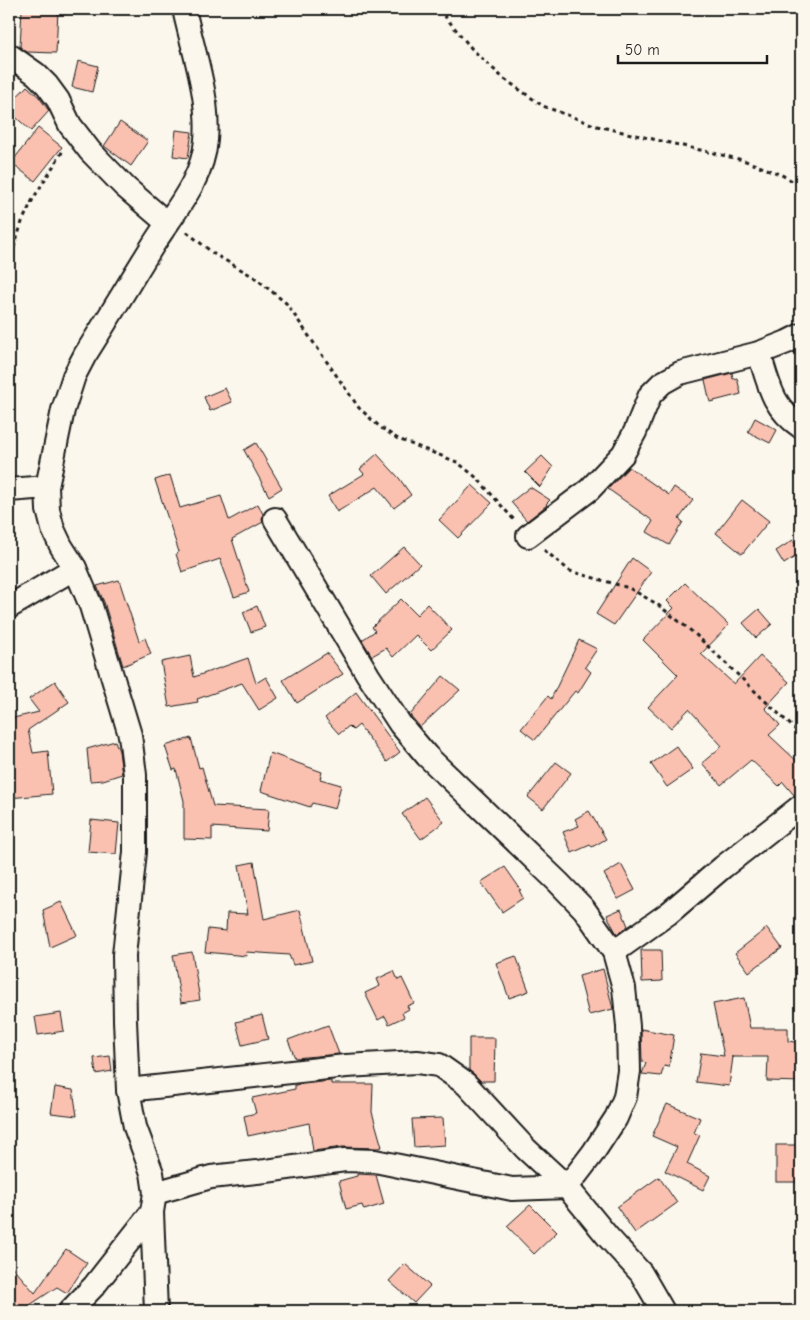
<svg xmlns="http://www.w3.org/2000/svg" width="810" height="1320" font-family="'Comic Neue',sans-serif">
	<style>
		.building { fill: #fac1b1; stroke: #1c1c1c }
		.lines { fill: none; stroke-linecap: round; stroke-linejoin: round }
		.minor-casing { stroke: #1c1c1c; stroke-width: 26 }
		.path { stroke: #1c1c1c; stroke-width: 3; stroke-dasharray: 4 4; stroke-linecap: butt }
		.minor { stroke: #fbf7ec; stroke-width: 22 }
	</style>
	<rect width="100%" height="100%" fill="#fbf7ec"/>
	<filter id="ink" filterUnits="userSpaceOnUse"><feTurbulence type="fractalNoise" baseFrequency=".02" numOctaves="2"/><feDisplacementMap in="SourceGraphic" scale="10" xChannelSelector="R" yChannelSelector="G"/><feConvolveMatrix kernelMatrix="1 2 1 2 8 2 1 2 1" color-interpolation-filters="sRGB"/></filter>
	<g filter="url(#ink)">
		<g class="building">
			<path d="M22 9H58L56 53 27 52 20 47Z"/>
			<path d="M78 61 98 66 92 92 72 87Z"/>
			<path d="M27 86 39 97 49 111 31 131 9 111V105Z"/>
			<path d="M120 122 148 141 131 166 104 146Z"/>
			<path d="M38 128 62 147 35 181 11 163Z"/>
			<path d="M176 130 192 132 188 158 173 156Z"/>
			<path d="M732 373 733 379 737 378 741 394 710 402 705 380Z"/>
			<path d="M225 388 232 402 210 411 204 397Z"/>
			<path d="M755 418 777 430 770 443 748 432Z"/>
			<path d="M256 443 282 488 269 496 244 450Z"/>
			<path d="M377 454 399 478 411 495 394 508 377 487 337 512 328 496 364 474 360 469Z"/>
			<path d="M542 456 553 467 540 487 525 472Z"/>
			<path d="M629 467 669 495 674 487 693 500 679 519 683 522 669 545 647 532 653 521 608 489Z"/>
			<path d="M170 475 180 508 221 496 229 520 258 504 263 514 262 519 263 522 232 539 249 592 234 597 220 559 182 572 176 554 179 552 155 480Z"/>
			<path d="M472 485 492 503 458 538 439 520Z"/>
			<path d="M530 487 550 500 546 504 547 505 527 521 511 502Z"/>
			<path d="M742 500 769 521 742 554 716 533Z"/>
			<path d="M793 540 801 553 784 564 776 551Z"/>
			<path d="M404 547 420 564 386 594 371 576Z"/>
			<path d="M632 558 651 572 614 625 596 614Z"/>
			<path d="M119 580 139 641 145 638 151 654 123 666 104 602 97 586Z"/>
			<path d="M685 583 729 625 701 654 734 684 760 656 789 682 765 708 780 725 769 735 801 765V793L794 795 783 782 779 786 751 760 721 785 702 763 722 746 689 709 671 728 648 707 678 675 643 640 674 608 667 601Z"/>
			<path d="M401 599 417 615 427 604 452 630 431 650 416 635 393 657 386 648 372 656 362 640 375 631 372 627Z"/>
			<path d="M257 606 265 627 251 632 243 612Z"/>
			<path d="M759 609 772 624 756 638 743 623Z"/>
			<path d="M579 640 597 649 585 667 591 672 578 693 575 691 535 740 521 729 548 696 551 699Z"/>
			<path d="M327 653 343 674 297 703 283 680Z"/>
			<path d="M190 656 194 677 248 658 256 683 266 677 278 698 259 710 242 683 197 699 198 702 169 707 161 662Z"/>
			<path d="M443 676 460 690 420 727 410 715Z"/>
			<path d="M55 681 69 702 28 730 33 753 48 751 52 794 9 798V719L39 712 29 699Z"/>
			<path d="M356 692 400 752 387 762 359 725 353 730 349 726 339 734 325 718Z"/>
			<path d="M191 738 199 768 202 767 213 806 269 809 267 831 212 827V840L184 839V801L176 769 173 770 165 746Z"/>
			<path d="M115 741 119 751 122 774 103 780 90 781 87 749Z"/>
			<path d="M676 746 693 769 667 787 651 764Z"/>
			<path d="M270 753 322 772 320 779 341 785 335 809 312 803 310 807 261 791Z"/>
			<path d="M556 762 571 773 543 809 528 797Z"/>
			<path d="M425 797 444 822 421 839 402 814Z"/>
			<path d="M589 811 606 839 592 847 590 845 572 853 563 832 579 826 575 819Z"/>
			<path d="M91 820 119 823 116 854 88 852Z"/>
			<path d="M254 862 264 919 300 910 312 961 293 965 289 955 246 952 247 956 205 952 208 929 226 931 227 913 248 914 239 865Z"/>
			<path d="M621 864 635 890 618 899 604 874Z"/>
			<path d="M505 867 521 890H519L523 898 502 912 481 882Z"/>
			<path d="M61 902 77 935 50 947 43 910Z"/>
			<path d="M621 909 628 926 617 934 612 925 607 915Z"/>
			<path d="M767 928 782 948 749 972 735 953Z"/>
			<path d="M641 950H661L662 981 642 982Z"/>
			<path d="M192 952 200 1000 181 1003 173 955Z"/>
			<path d="M516 956 529 991 509 998 496 963Z"/>
			<path d="M603 969 613 1009 589 1015 579 976Z"/>
			<path d="M394 971 398 980 402 978 414 1003 407 1006 409 1009 402 1013 404 1017 389 1024 385 1016 378 1020 365 993 380 986 377 979Z"/>
			<path d="M744 998 750 1028H788V1041L801 1043V1082L767 1081 768 1057H731H733L729 1086 696 1082 701 1053 724 1056 713 1004Z"/>
			<path d="M61 1013 64 1031 38 1035 35 1017Z"/>
			<path d="M262 1015 268 1039 242 1045 236 1022Z"/>
			<path d="M328 1025 339 1054 295 1058 288 1040Z"/>
			<path d="M641 1029 674 1035 669 1067 664 1066 661 1076 642 1074 646 1063 642 1062Z"/>
			<path d="M469 1038H495L494 1081H481L469 1070Z"/>
			<path d="M110 1056 112 1071 96 1074 94 1058Z"/>
			<path d="M331 1081V1084H373L372 1112 382 1147 378 1148 343 1147 313 1151 309 1123 248 1136 244 1116 256 1113 252 1098 295 1089V1085Z"/>
			<path d="M55 1087 73 1090 77 1116 51 1113Z"/>
			<path d="M667 1104 700 1118 694 1133 700 1135 687 1164 710 1176 703 1190 665 1171 677 1147 652 1136Z"/>
			<path d="M443 1118 445 1145 414 1147 412 1119Z"/>
			<rect x="776" y="1145" width="25" height="37"/>
			<path d="M357 1174 376 1175 384 1204 364 1210 362 1205 346 1209 339 1181 357 1176Z"/>
			<path d="M659 1177 677 1203 635 1233 617 1207Z"/>
			<path d="M530 1205 557 1232 534 1254 507 1226Z"/>
			<path d="M66 1249 87 1263 67 1293 57 1287 21 1311 9 1294V1263L35 1293Z"/>
			<path d="M405 1264 430 1286 414 1303 389 1281Z"/>
		</g>
		<g class="lines">
			<defs>
				<g id="minor">
					<path d="M9 55 36 74 47 85 58 100 70 125 90 151 125 187 167 223"/>
					<path d="M759 353C769 385 772 407 801 427"/>
					<path d="M9 490 47 487"/>
					<path d="M528 536 589 490 623 454 635 432 650 395 662 383 680 373 759 353 787 342 801 335"/>
					<path d="M9 607 75 568"/>
					<path d="M614 952 669 913 723 867 801 806"/>
					<path d="M128 1090 346 1066 417 1062 439 1065 466 1084 526 1149 567 1187 608 1237 641 1273 663 1311"/>
					<path d="M155 1193 211 1177 266 1171 345 1160 375 1161 512 1189 567 1187 593 1153 616 1118 625 1097 629 1071 628 1026 624 988 614 952 584 909 558 882 427 756 400 724 368 675 275 519"/>
					<path d="M70 1311 94 1286 152 1212"/>
					<path d="M156 1311 152 1212 155 1193 152 1173 135 1127 128 1090 125 1020 124 955 135 852V775L130 735 91 606 75 568 61 546 53 529 48 510 47 487 63 410 74 376 85 355C108 319 130 282 153 245 173 213 203 180 206 140 210 97 193 51 184 9"/>
				</g>
			</defs>
			<use href="#minor" class="minor-casing"/>
			<g class="path">
				<path d="M439 9 472 49 503 78 543 106 597 126 743 160 780 174 801 186"/>
				<path d="M187 232 214 254 254 277 286 303 359 408 380 427 398 439 457 462 477 478 515 521"/>
				<path d="M9 263 22 222 33 199 64 149"/>
				<path d="M544 550 570 571 629 588 657 604 695 634 801 735"/>
			</g>
			<use href="#minor" class="minor"/>
		</g>
	</g>
	<rect width="810" height="1320" fill="none" stroke="#fbf7ec" stroke-width="30"/>
	<rect x="15" y="15" width="780" height="1290" fill="none" stroke="#1c1c1c" stroke-width="2" filter="url(#ink)"/>
	<path d="M618 55v8h149v-8" fill="none" stroke="#1c1c1c" stroke-width="2.5"/>
	<text x="625" y="55" font-size="15" fill="#1c1c1c" stroke="#fbf7ec" stroke-width="4" paint-order="stroke">50 m</text>
</svg>
